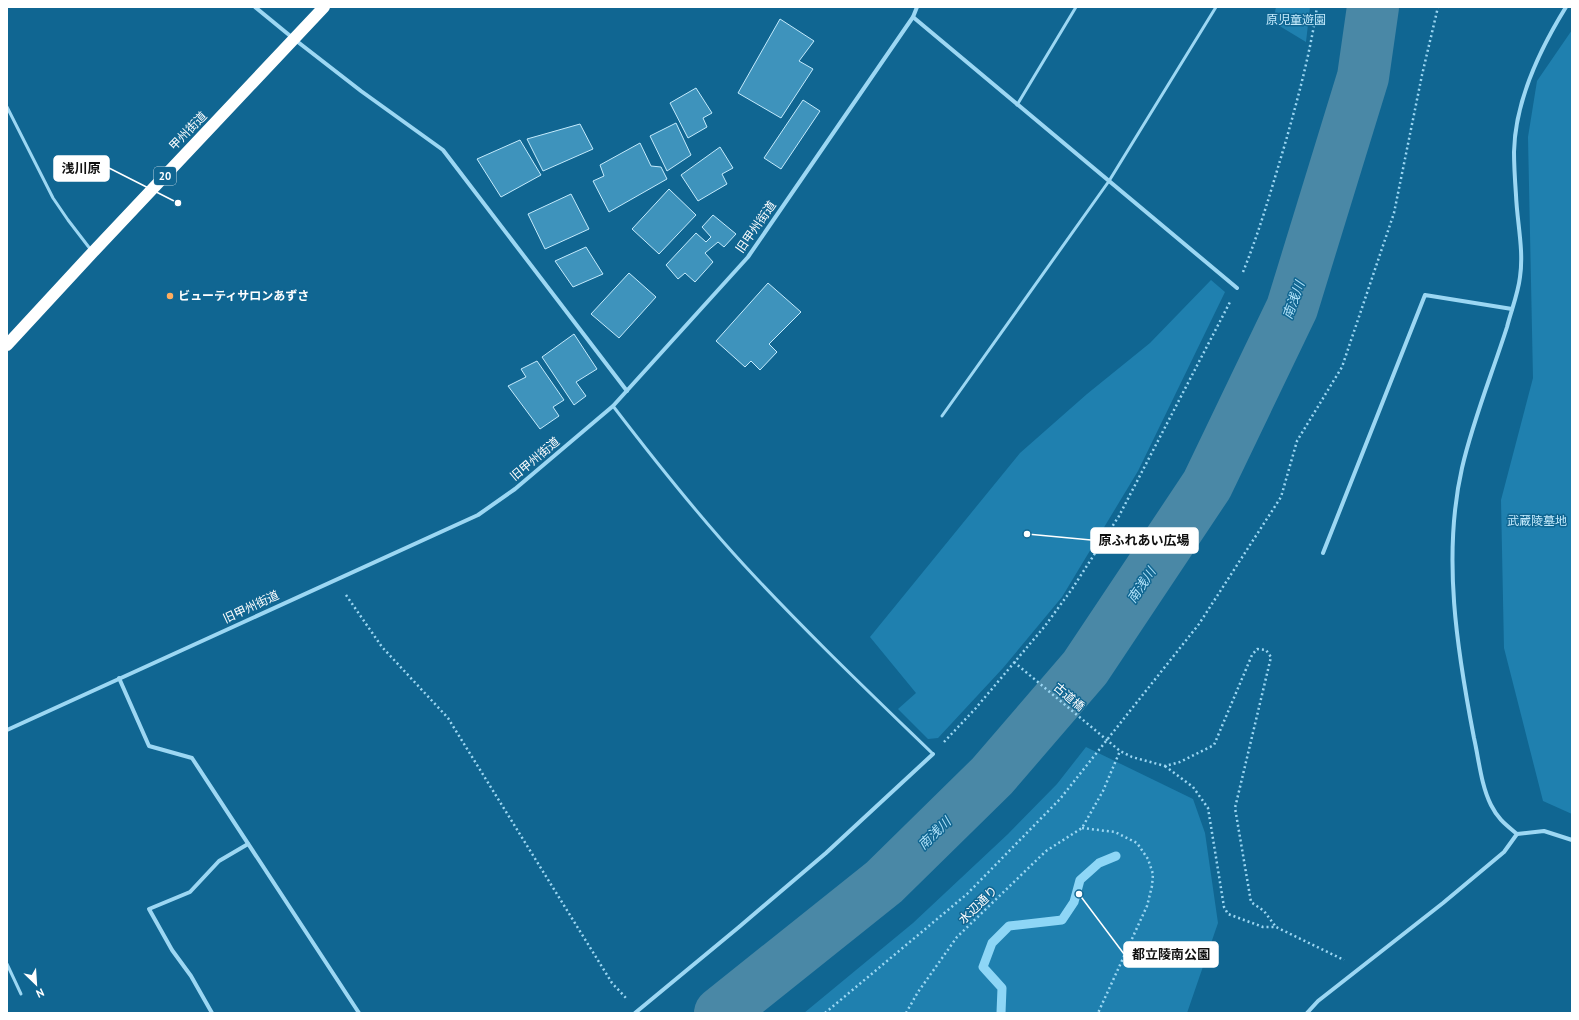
<svg xmlns="http://www.w3.org/2000/svg" width="1579" height="1020" font-family="'PT Sans','Noto Sans JP',sans-serif">
	<style>
		.green { fill: #1f80af }
		.lines { fill: none; stroke-linecap: round; stroke-linejoin: round }
		.stream { stroke: #8ed6f6; stroke-width: 9 }
		.river { stroke: #4a88a6; stroke-width: 52 }
		.building { fill: #3e93bc; stroke: #c4ebfd }
		.path { stroke: #9cd7f3; stroke-width: 2.5; stroke-dasharray: 2 3; stroke-linecap: butt }
		.lane { stroke: #9cd7f3; stroke-width: 3 }
		.street { stroke: #9cd7f3; stroke-width: 4 }
		.highway { stroke: #fff; stroke-width: 12 }
		.poi-dot { fill: #ffad5e; stroke: #106692; stroke-width: 1.5 }
		.labels { text-anchor: middle; stroke-width: 3; stroke-linejoin: round; paint-order: stroke }
		.shield { fill: #106692; stroke: #b7d1de; stroke-width: 1 }
		.shield-label { font-size: 11px; font-weight: bold; fill: #fff }
		.park-label { font-size: 12px; fill: #c4ebfd; stroke: #106692 }
		.street-label { font-size: 12px; fill: #fff; stroke: #106692 }
		.poi-label { font-size: 12px; font-weight: bold; fill: #fff; stroke: #106692; text-anchor: start }
		.water-label { font-size: 13px; font-style: italic; fill: #b1e3fa; stroke: #106692 }
		.leader { fill: none; stroke: #fff; stroke-width: 1.5 }
		.callout-dot { fill: #fff; stroke: #106692; stroke-width: 1.5 }
		.callout { fill: #fff; stroke: #fff; stroke-width: 1.5 }
		.callout-label { font-size: 13px; text-anchor: middle; font-weight: bold; fill: #111 }
	</style>
	<rect width="100%" height="100%" fill="#106692"/>
	<g class="green">
		<path d="M1276 7H1310L1306 42 1273 22Z"/>
		<path d="M1572 30V814L1543 801 1504 648 1501 500 1533 378 1528 137 1537 81Z"/>
		<path d="M1211 280 1225 292 1138 471 1062 597 1003 668 938 738 928 739 898 709 916 693 870 637 1020 453 1087 394 1150 343Z"/>
		<path d="M1086 747 1193 799 1205 833 1218 923 1187 1013H804L913 923 1008 834 1057 784Z"/>
	</g>
	<g class="lines">
		<path class="stream" d="M1001 1013 1002 988 983 967 992 943 1009 926 1062 920 1074 902 1080 880 1099 863 1116 856"/>
		<path class="river" d="M720 1013 884 882 992 776 1085 668 1207 485 1292 308 1363 77 1373 7"/>
	</g>
	<g class="building">
		<path d="M780 19 814 41 799 61 813 69 781 118 738 93Z"/>
		<path d="M696 88 712 113 703 118 707 127 688 138 670 103Z"/>
		<path d="M803 100 820 111 781 169 764 158Z"/>
		<path d="M676 123 691 155 667 171 650 136Z"/>
		<path d="M580 124 593 149 543 171 527 139Z"/>
		<path d="M520 140 541 175 501 197 477 159Z"/>
		<path d="M640 143 651 166 661 167 667 179 609 212 593 181 604 176 600 165Z"/>
		<path d="M720 147 733 168 722 174 727 184 698 201 681 175Z"/>
		<path d="M669 189 696 215 659 254 632 229Z"/>
		<path d="M571 194 589 229 545 249 528 214Z"/>
		<path d="M713 215 736 234 724 247 718 242 705 253 713 262 695 282 685 273 678 279 666 265 696 233 706 242 711 237 702 227Z"/>
		<path d="M586 247 603 274 573 287 555 261Z"/>
		<path d="M629 273 656 297 619 338 591 314Z"/>
		<path d="M768 283 801 312 769 344 777 352 760 370 751 361 745 367 716 341Z"/>
		<path d="M574 334 597 369 576 382 586 396 574 405 542 357Z"/>
		<path d="M537 361 564 400 553 407 559 416 540 429 508 386 526 377 521 369Z"/>
	</g>
	<g class="lines">
		<g class="path">
			<path d="M1243 272C1260 230 1272 187 1285 144 1298 98 1310 54 1317 7"/>
			<path d="M346 595 382 647 448 718 612 983 626 998"/>
			<path d="M1014 662 1120 751 1132 757 1165 766 1180 762 1214 745 1252 655 1257 649 1266 650 1271 657 1235 808 1251 902 1264 911 1276 927"/>
			<path d="M944 742 975 709 1045 626 1072 589 1119 516 1230 302"/>
			<path d="M1165 766 1193 787 1208 808 1224 907 1228 914 1263 927H1276L1344 960"/>
			<path d="M1082 828 1115 832 1137 843 1148 859 1153 874 1152 886 1147 906 1098 1013"/>
			<path d="M825 1013 967 894 1060 799 1199 624 1281 497 1297 441 1342 367 1394 213 1422 75 1438 7"/>
			<path d="M906 1013 918 992 957 937 1046 851 1082 828 1103 791 1120 751"/>
		</g>
		<g class="lane">
			<path d="M1017 105 1076 7"/>
			<path d="M7 107 53 198 68 220 91 250"/>
			<path d="M613 406C655 461 698 515 744 565 805 631 869 692 933 754"/>
			<path d="M942 416 1109 181 1216 7"/>
			<path d="M7 964 21 994"/>
		</g>
		<g class="street">
			<path d="M255 7 294 39 361 91 443 150 627 391"/>
			<path d="M1566 7C1540 49 1515 101 1514 152 1514 166 1515 181 1516 195 1517 222 1524 250 1520 277 1518 294 1511 311 1507 327 1492 374 1473 420 1462 468 1442 556 1457 650 1474 738 1479 760 1481 785 1491 805 1498 819 1505 824 1517 834L1544 831 1572 840"/>
			<path d="M913 17 1237 288"/>
			<path d="M1323 553 1425 295 1512 309"/>
			<path d="M119 678 149 746 192 758 359 1013"/>
			<path d="M7 730 478 515 515 489 613 406 748 257 913 17 917 7"/>
			<path d="M212 1013 191 976 172 950 149 909 190 892 219 861 248 844"/>
			<path d="M635 1013 739 927 826 853 933 754"/>
			<path d="M1307 1013 1318 1001 1443 903 1504 852 1517 834"/>
		</g>
		<path class="highway" d="M7 345 93 252 324 7"/>
	</g>
	<circle class="poi-dot" cx="170" cy="296" r="4"/>
	<g class="labels">
		<rect class="shield" x="154" y="167" width="22" height="18" rx="3"/>
		<g class="shield-label">
			<text x="165" y="180">20</text>
		</g>
		<g class="park-label">
			<text x="1296" y="24">原児童遊園</text>
			<text x="1537" y="525">武蔵陵墓地</text>
		</g>
		<g class="street-label">
			<text transform="translate(188 131) rotate(-46)" y="4">甲州街道</text>
			<text transform="translate(756 227) rotate(-55)" y="4">旧甲州街道</text>
			<text transform="translate(535 459) rotate(-40)" y="4">旧甲州街道</text>
			<text transform="translate(251 607) rotate(-25)" y="4">旧甲州街道</text>
			<text transform="translate(1069 697) rotate(40)" y="4">古道橋</text>
			<text transform="translate(978 905) rotate(-44)" y="4">水辺通り</text>
		</g>
		<g class="poi-label">
			<text x="178" y="300">ビューティサロンあずさ</text>
		</g>
		<g class="water-label">
			<text transform="translate(1293 300) rotate(-70)" y="5">南浅川</text>
			<text transform="translate(1141 585) rotate(-56)" y="5">南浅川</text>
			<text transform="translate(934 833) rotate(-44)" y="5">南浅川</text>
		</g>
	</g>
	<path class="leader" d="M178 203L109 168M1027 534L1091 540M1079 894L1124 954"/>
	<g class="callout-dot">
		<circle cx="178" cy="203" r="4"/>
		<circle cx="1027" cy="534" r="4"/>
		<circle cx="1079" cy="894" r="4"/>
	</g>
	<g class="callout">
		<rect x="54" y="156" width="55" height="25" rx="4"/>
		<rect x="1091" y="528" width="107" height="25" rx="4"/>
		<rect x="1124" y="942" width="94" height="25" rx="4"/>
	</g>
	<g class="callout-label">
		<text x="81" y="173">浅川原</text>
		<text x="1144" y="545">原ふれあい広場</text>
		<text x="1171" y="959">都立陵南公園</text>
	</g>
	<rect width="1579" height="1020" fill="none" stroke="#ffffff" stroke-width="16"/>
	<g transform="translate(36 984) rotate(155)" stroke="#106692" stroke-width="3" paint-order="stroke">
	<path d="M0-3L7 15L0 10L-7 15Z" fill="#ffffff"/>
	<text y="-6" font-size="11" font-weight="bold" text-anchor="middle" fill="#ffffff">N</text>
	</g>
</svg>
